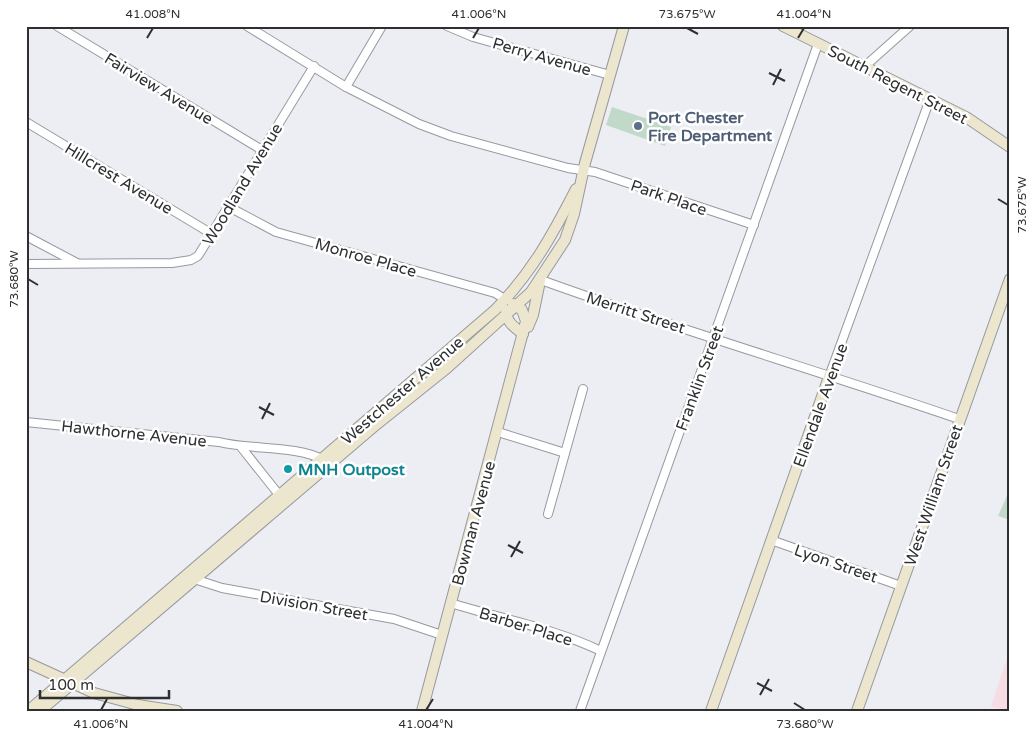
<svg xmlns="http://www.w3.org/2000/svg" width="1036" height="737" font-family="'Varela Round',sans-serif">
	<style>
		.commercial { fill: #f7dde3 }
		.green { fill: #c1d9c9 }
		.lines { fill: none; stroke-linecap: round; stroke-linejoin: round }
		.street-casing { stroke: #97999e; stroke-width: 10 }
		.secondary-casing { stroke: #97999e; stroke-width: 12 }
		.street { stroke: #fff; stroke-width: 8 }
		.secondary { stroke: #ece6ce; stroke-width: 10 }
		.ticks { fill: none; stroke: #2e2f31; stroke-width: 2 }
		.service-dot { fill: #5c6f8a; stroke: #fff; stroke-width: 2 }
		.culture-dot { fill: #0f9aa8; stroke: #fff; stroke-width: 2 }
		.labels { text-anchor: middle; stroke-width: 5; stroke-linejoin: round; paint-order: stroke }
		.street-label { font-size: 16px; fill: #2e2f31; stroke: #fff }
		.service-label { font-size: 16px; font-weight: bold; fill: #4e5e75; stroke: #fff; text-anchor: start }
		.culture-label { font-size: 16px; font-weight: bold; fill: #0d838f; stroke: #fff; text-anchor: start }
		.neatline { fill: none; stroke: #2e2f31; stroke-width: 2 }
		.ticks-label { font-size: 12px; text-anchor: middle; fill: #2e2f31 }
	</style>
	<rect width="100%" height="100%" fill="#eceef4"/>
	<path class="commercial" d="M1010 649V711H1006L991 706Z"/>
	<g class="green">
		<path d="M612 107 671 127 665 146 606 125Z"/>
		<path d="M1010 489V520L998 516Z"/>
	</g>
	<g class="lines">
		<defs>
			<g id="street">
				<path d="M57 26 262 150"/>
				<path d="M247 26 346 87 419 124 451 136 568 168 595 172 754 225"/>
				<path d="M447 26 473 37 610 75"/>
				<path d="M864 67 910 26"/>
				<path d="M346 87 382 26"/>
				<path d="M26 122 212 234"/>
				<path d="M229 207 276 232 495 293 506 300"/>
				<path d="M26 236 77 263"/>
				<path d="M26 264 172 263 191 260 198 256 314 66"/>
				<path d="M541 280C679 330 820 371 959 419"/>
				<path d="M830 374 930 99"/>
				<path d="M26 422 219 442C250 450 296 445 324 460"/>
				<path d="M498 432 565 453"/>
				<path d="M241 447 280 496H283"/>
				<path d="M548 514 583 389"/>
				<path d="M771 540 901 586"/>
				<path d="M191 578 222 588 394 619 442 635"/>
				<path d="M451 603C501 619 553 628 601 651"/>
				<path d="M580 711 818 44"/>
			</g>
			<g id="secondary">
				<path d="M783 26 966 117 1010 147"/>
				<path d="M506 310C506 322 514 327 523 334"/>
				<path d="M528 327 533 315 540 281"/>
				<path d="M26 662 94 693 138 705 177 711"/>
				<path d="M28 711 495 310C531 274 553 234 576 189"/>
				<path d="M40 711 377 424 447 368 531 292 565 240 574 214 585 163 624 26"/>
				<path d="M422 711 526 321 522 310 513 304"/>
				<path d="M711 711 830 374"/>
				<path d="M857 711 1010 279"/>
			</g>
		</defs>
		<use href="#street" class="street-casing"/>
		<use href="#secondary" class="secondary-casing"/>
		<use href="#street" class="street"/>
		<use href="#secondary" class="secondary"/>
	</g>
	<path class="ticks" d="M687 28 698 34M147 38 153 28M473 38 479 28M798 38 804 28M769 73 785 81M773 85 781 69M998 199 1008 205M28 279 38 285M259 407 274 415M262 419 270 403M508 545 523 553M511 557 520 541M757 683 772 691M760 695 769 679M794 703 805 710M101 710 107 699M426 710 433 699"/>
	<circle class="service-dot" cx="638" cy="126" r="5"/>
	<circle class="culture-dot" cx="288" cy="469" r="5"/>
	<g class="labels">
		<g class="street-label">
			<text transform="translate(542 56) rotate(16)" y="6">Perry Avenue</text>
			<text transform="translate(898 84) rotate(27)" y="6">South Regent Street</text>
			<text transform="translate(159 88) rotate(31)" y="6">Fairview Avenue</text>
			<text transform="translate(119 178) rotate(31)" y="6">Hillcrest Avenue</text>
			<text transform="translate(242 184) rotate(-59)" y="6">Woodland Avenue</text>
			<text transform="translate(669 197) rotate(19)" y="6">Park Place</text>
			<text transform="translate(366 257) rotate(16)" y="6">Monroe Place</text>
			<text transform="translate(636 312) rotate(18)" y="6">Merritt Street</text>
			<text transform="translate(699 378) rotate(-70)" y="6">Franklin Street</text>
			<text transform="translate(402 390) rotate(-41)" y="6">Westchester Avenue</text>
			<text transform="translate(820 405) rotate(-70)" y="6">Ellendale Avenue</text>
			<text transform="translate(134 433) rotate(6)" y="6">Hawthorne Avenue</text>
			<text transform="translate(933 495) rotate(-71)" y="6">West William Street</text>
			<text transform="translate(473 523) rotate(-75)" y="6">Bowman Avenue</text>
			<text transform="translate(836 563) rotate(19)" y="6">Lyon Street</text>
			<text transform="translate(314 605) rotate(10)" y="6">Division Street</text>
			<text transform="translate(526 626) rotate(17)" y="6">Barber Place</text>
		</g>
		<g class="service-label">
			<text x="648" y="123">Port Chester<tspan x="648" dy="18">Fire Department</tspan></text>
		</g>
		<g class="culture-label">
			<text x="298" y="475">MNH Outpost</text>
		</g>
	</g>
	<rect width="1036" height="737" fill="none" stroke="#ffffff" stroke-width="55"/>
	<path d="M40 690v8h129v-8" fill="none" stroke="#2e2f31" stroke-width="2.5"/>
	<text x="48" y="690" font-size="15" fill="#2e2f31" stroke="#ffffff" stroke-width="4" paint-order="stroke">100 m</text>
	<rect x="28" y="28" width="980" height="682" class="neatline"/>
	<g class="ticks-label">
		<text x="153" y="18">41.008°N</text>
		<text x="479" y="18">41.006°N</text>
		<text x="687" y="18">73.675°W</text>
		<text x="804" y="18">41.004°N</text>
		<text transform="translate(1022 205) rotate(-90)" y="4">73.675°W</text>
		<text transform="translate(14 279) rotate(-90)" y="4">73.680°W</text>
		<text x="101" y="728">41.006°N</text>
		<text x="426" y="728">41.004°N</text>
		<text x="805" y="728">73.680°W</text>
	</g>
</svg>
